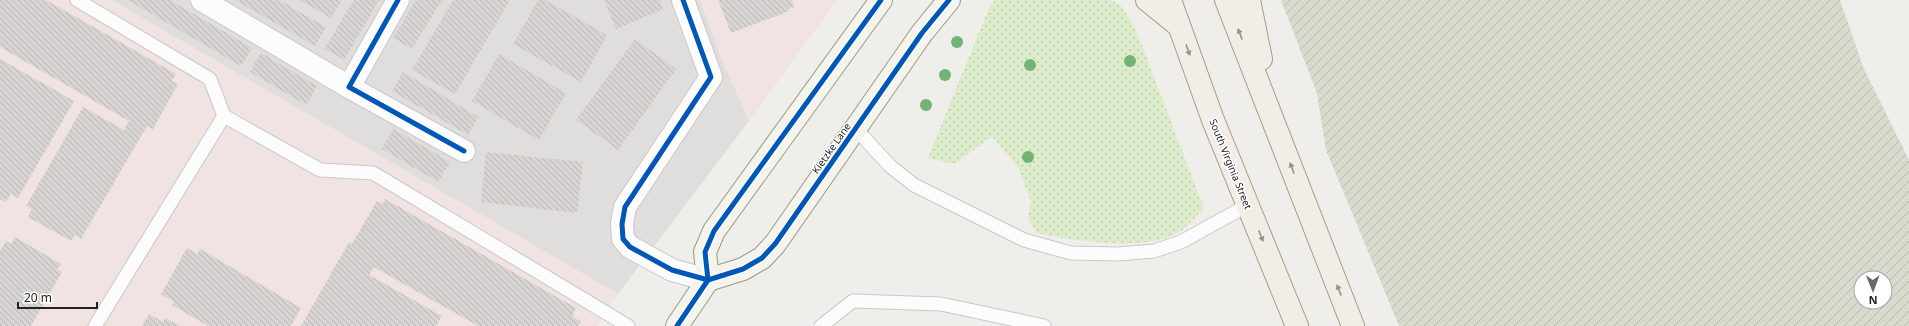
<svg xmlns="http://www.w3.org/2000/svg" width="1909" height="326" font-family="'Noto Sans',sans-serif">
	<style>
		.residential { fill: #dfdedc }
		.commercial { fill: #f1e3e1 }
		.construction { fill: url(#construction-furrows); fill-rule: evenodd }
		.grass { fill: url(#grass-dots) }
		.building { fill: url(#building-back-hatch) }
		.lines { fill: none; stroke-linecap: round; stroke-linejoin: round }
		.lane-casing { stroke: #c9c8c7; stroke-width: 15 }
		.street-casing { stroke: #c9c8c7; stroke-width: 24 }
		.secondary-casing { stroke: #999a82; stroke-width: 24 }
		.primary-casing { stroke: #a79c86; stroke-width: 24 }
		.lane { stroke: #fdfcfc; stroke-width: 13 }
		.street { stroke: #fdfcfc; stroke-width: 22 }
		.secondary { stroke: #f4f4ed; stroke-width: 22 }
		.primary { stroke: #f3ede7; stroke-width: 22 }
		.cycleway-casing { stroke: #fff; stroke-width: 8 }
		.cycleway { stroke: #0057b8; stroke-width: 5 }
		.tree { fill: #73b476 }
		.oneway { fill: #95928e }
		.labels { text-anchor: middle; stroke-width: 3; stroke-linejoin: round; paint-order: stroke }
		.street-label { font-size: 10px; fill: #222; stroke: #fff }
	</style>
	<defs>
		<pattern id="construction-furrows" width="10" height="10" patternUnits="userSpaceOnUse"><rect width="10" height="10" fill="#d9d9cd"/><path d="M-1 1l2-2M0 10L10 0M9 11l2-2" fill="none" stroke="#babab0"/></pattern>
		<pattern id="grass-dots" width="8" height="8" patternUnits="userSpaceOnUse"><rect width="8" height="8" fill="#ddeccb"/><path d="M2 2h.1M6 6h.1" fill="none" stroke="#bdcaae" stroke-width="1.8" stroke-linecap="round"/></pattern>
		<pattern id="building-back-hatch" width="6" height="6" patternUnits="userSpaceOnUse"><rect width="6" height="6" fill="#d7d4d2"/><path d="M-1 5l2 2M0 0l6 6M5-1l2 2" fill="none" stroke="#b8b6b4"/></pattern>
	</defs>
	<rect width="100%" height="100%" fill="#f0eeeb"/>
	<path class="residential" d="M111 0H700L722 59 749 121 618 294Z"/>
	<g class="commercial">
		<path d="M0 0H111L618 294 597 326H0Z"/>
		<path d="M700 0H837L749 121 722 59Z"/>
	</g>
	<path class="construction" d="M1281 0H1840L1864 69 1909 160V326H1399L1326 150 1317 93ZM1861 278H1885V302H1861Z"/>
	<path class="grass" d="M995 0H1111L1121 6 1134 25 1204 208C1197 215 1190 224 1182 230 1148 254 1074 240 1036 233L1028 217 1031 202 1019 169 992 136 955 164 928 158 989 8Z"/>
	<g class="building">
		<path d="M0 0H46L176 74 172 81 178 84 153 129 147 126 81 239 75 235 71 241 28 217 32 209 26 206 83 107 124 130 129 121 0 47Z"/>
		<path d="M128 0H170L252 48 241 66Z"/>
		<path d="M235 0H279L326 27 315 46Z"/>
		<path d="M299 0H342L331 18Z"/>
		<path d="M354 0H379L344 60 324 49Z"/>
		<path d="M416 0H442L412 49 393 38Z"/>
		<path d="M453 0H510L455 94 412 70Z"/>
		<path d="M538 0H545L607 35 581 82 513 44Z"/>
		<path d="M604 0H660L663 9 616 29Z"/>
		<path d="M718 0H792L794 7 788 9 789 11 731 33Z"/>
		<path d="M635 39 676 69 618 150 576 120Z"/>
		<path d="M261 53 317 86 306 105 250 72Z"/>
		<path d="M499 54 566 93 539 140 472 101Z"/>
		<path d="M0 59 74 101 18 198 11 193 6 202 0 199Z"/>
		<path d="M403 72 478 117 468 135 392 91Z"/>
		<path d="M393 129 450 162 438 182 382 149Z"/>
		<path d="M486 152 583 162 577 213 481 202Z"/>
		<path d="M385 199 576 308 572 316 581 322 578 326H478L374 267 369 275 442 316 436 326H301L349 242 352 244 377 201 383 204Z"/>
		<path d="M15 237 61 264 57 269 62 272 31 326H0V251L6 241 11 244Z"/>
		<path d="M187 248 197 254 200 249 301 308 291 326H208L172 305 174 302 161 294Z"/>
		<path d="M149 314 163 322 165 318 180 326H142Z"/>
	</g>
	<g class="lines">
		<defs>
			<g id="lane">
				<path d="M77 0 210 79 224 116 320 170 373 173 628 326"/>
				<path d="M855 128 890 166 914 185 1024 240 1071 253 1118 254 1154 251 1181 242 1248 205"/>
				<path d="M95 326 224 116"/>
				<path d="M821 326 853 301 941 304 1044 326"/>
			</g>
			<g id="street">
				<path d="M202 0 349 87"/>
				<path d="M398 0 349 87 464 151"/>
				<path d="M683 0 711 77 625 207 622 224 623 239 630 247 672 270 708 280"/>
			</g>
			<g id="secondary">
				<path d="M708 280 705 252 714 231 881 0"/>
				<path d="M677 326 708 280 743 269 762 258 775 244 922 33 949 0"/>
			</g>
			<g id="primary">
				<path d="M1147 0 1179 26"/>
				<path d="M1170 0 1213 120 1297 326"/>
				<path d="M1226 0 1353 326"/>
				<path d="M1249 0 1261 59"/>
			</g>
		</defs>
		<use href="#lane" class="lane-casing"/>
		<use href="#street" class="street-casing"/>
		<use href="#secondary" class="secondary-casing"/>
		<use href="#primary" class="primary-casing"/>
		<use href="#lane" class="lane"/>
		<use href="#street" class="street"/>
		<use href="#secondary" class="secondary"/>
		<use href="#primary" class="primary"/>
		<defs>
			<g id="cycleway">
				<path d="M398 0 349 87 464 151"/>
				<path d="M683 0 711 77 625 207 622 224 623 239 630 247 672 270 708 280"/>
				<path d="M708 280 705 252 714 231 881 0"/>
				<path d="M677 326 708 280 743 269 762 258 775 244 922 33 949 0"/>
			</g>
		</defs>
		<use href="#cycleway" class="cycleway-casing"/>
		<use href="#cycleway" class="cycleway"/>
	</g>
	<g class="tree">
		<circle cx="957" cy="42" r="6"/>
		<circle cx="1130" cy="61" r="6"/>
		<circle cx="1030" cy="65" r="6"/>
		<circle cx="945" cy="75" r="6"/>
		<circle cx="926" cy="105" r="6"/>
		<circle cx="1028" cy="157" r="6"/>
	</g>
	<defs><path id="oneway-solid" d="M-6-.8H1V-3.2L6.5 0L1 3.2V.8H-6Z"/></defs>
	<g class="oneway">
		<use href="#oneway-solid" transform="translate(1240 34) rotate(-111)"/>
		<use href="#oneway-solid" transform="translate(1188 50) rotate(70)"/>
		<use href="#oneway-solid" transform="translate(1292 168) rotate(-111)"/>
		<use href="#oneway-solid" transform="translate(1261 236) rotate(68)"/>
		<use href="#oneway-solid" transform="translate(1339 290) rotate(-111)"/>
	</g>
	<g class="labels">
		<g class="street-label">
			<text transform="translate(831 148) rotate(-55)" y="4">Kietzke Lane</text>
			<text transform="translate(1231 164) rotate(68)" y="4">South Virginia Street</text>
		</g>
	</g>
	<g transform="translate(1873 290) rotate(179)"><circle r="19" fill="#ffffff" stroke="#a7a7a7"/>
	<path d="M0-3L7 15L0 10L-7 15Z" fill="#6a6968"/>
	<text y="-6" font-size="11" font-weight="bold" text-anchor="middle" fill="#222222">N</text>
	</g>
	<path d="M18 302v6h79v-6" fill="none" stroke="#222222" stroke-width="2"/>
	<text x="24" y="302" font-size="12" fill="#222222" stroke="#ffffff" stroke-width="3" paint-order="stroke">20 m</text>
</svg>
